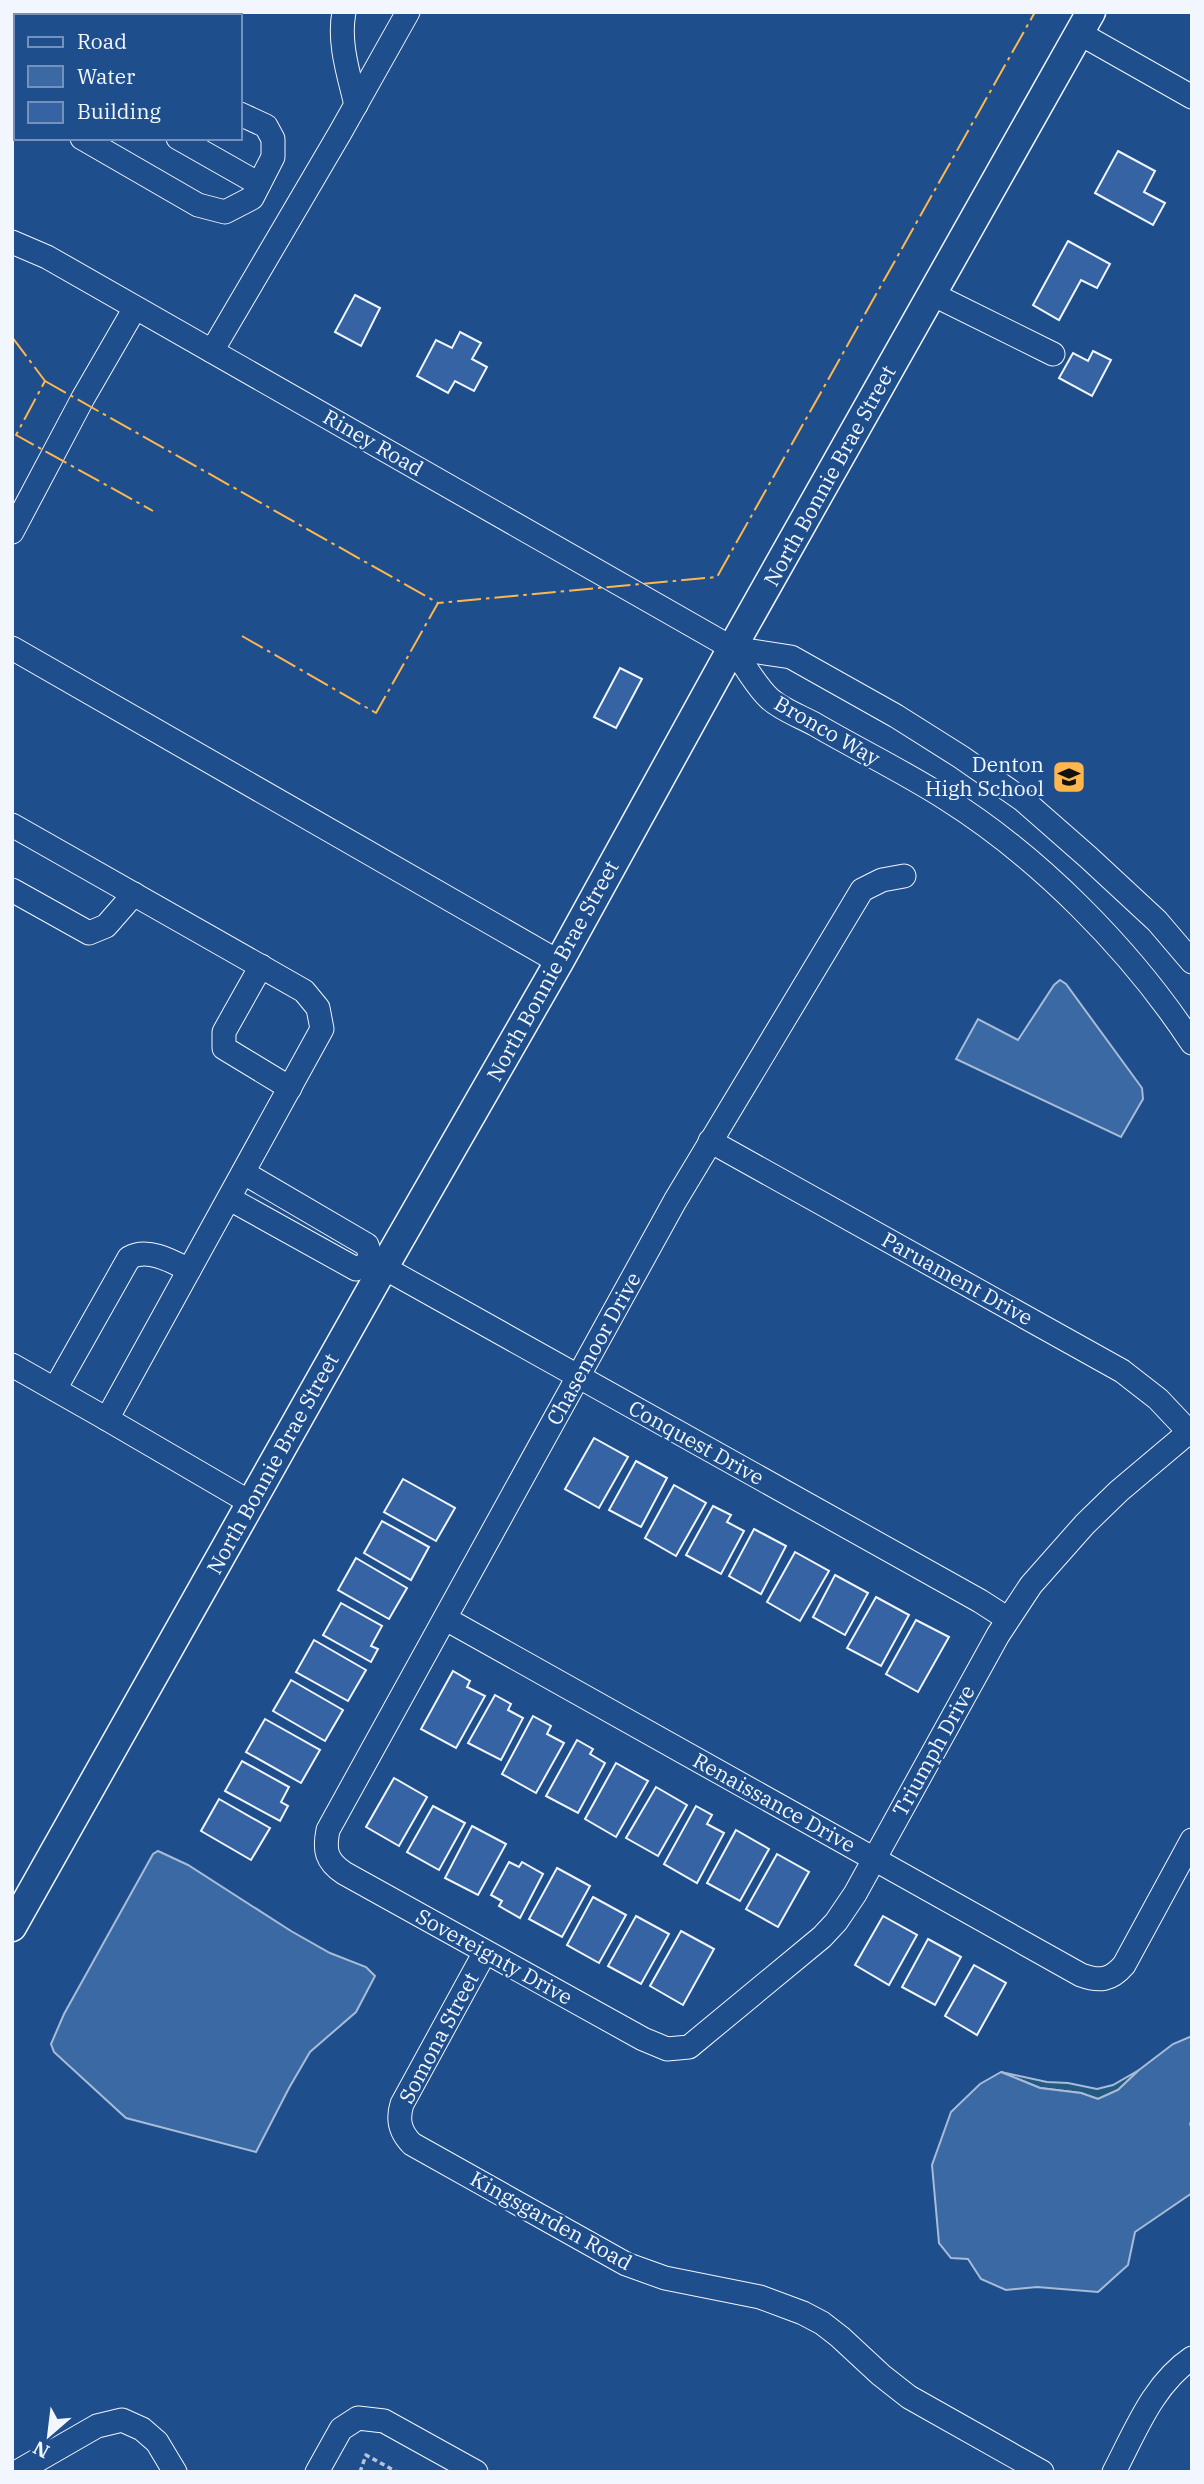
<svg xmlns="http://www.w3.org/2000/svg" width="1204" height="2484" font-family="'IBM Plex Serif',serif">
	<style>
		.green { fill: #245a82; stroke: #a8bbd7; stroke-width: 2 }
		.water { fill: #3b69a3; stroke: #a8bbd7; stroke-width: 2 }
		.building { fill: #3563a3; stroke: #f2f6ff; stroke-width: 2 }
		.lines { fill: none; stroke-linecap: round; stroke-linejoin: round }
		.minor-casing { stroke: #f2f6ff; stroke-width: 25 }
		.major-casing { stroke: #f2f6ff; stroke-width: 31 }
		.path { stroke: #b3c4dc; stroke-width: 3.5; stroke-dasharray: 5 3.5; stroke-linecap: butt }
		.minor { stroke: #1f4e8c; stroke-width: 23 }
		.major { stroke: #1f4e8c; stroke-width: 28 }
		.power { stroke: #ffb74d; stroke-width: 2; stroke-dasharray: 24 5 3.5 5; stroke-linecap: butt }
		.labels { text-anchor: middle; stroke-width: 5; stroke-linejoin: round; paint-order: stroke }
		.street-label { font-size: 21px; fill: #f2f6ff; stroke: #1f4e8c }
		.poi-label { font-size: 21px; fill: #f2f6ff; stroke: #1f4e8c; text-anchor: end }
	</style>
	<rect width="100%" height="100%" fill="#1f4e8c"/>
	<path class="green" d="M1139 2070 1118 2090 1098 2099 1081 2093 1040 2088 1001 2072 1047 2082 1068 2083 1097 2089 1113 2085Z"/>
	<g class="water">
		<path d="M1060 980 1066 984 1142 1088 1143 1099 1121 1137 956 1059 978 1019 1018 1040 1054 985Z"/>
		<path d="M158 1851 188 1865 291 1931 330 1953 366 1967 375 1976 356 2012 310 2052 289 2088 256 2152 126 2118 54 2052 51 2044 64 2014 153 1854Z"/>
		<path d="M1192 2036V2119L1190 2124 1192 2129V2193L1135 2232 1128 2265 1098 2292 1037 2287 1006 2290 981 2279 968 2259 951 2258 939 2243 932 2165 951 2112 980 2084 1001 2072 1040 2088 1081 2093 1098 2099 1118 2090 1139 2070 1173 2044Z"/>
	</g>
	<g class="building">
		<path d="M1118 151 1155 171 1144 192 1165 203 1153 225 1095 193Z"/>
		<path d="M1068 241 1110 264 1097 288 1081 280 1059 320 1033 305Z"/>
		<path d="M355 295 380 308 361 346 335 332Z"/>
		<path d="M460 332 481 343 472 359 487 367 474 391 455 381 448 393 417 376 436 340 452 348Z"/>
		<path d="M1093 351 1111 360 1092 396 1059 378 1073 353 1088 361Z"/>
		<path d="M620 668 642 679 616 728 594 717Z"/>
		<path d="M594 1438 628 1457 599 1508 565 1489Z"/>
		<path d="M636 1461 667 1478 641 1527 609 1510Z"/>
		<path d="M403 1479 455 1508 436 1541 384 1512Z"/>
		<path d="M674 1485 706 1503 676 1556 645 1538Z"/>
		<path d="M713 1506 731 1515 727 1522 744 1531 721 1574 686 1555Z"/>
		<path d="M382 1521 429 1547 411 1580 364 1553Z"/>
		<path d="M754 1529 786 1546 761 1594 729 1576Z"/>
		<path d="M795 1552 829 1571 800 1621 767 1602Z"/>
		<path d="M356 1558 407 1588 389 1619 338 1590Z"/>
		<path d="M835 1575 868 1593 845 1635 813 1617Z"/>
		<path d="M876 1597 909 1615 881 1666 847 1648Z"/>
		<path d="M341 1603 382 1626 371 1646 378 1649 371 1662 323 1635Z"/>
		<path d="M916 1620 949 1637 918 1692 886 1674Z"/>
		<path d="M314 1640 366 1670 348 1701 296 1672Z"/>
		<path d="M453 1671 470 1681 467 1687 485 1696 456 1748 421 1729Z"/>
		<path d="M291 1680 343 1710 325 1741 273 1711Z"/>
		<path d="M495 1695 511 1704 508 1710 523 1718 501 1760 468 1743Z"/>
		<path d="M533 1716 551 1726 547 1734 564 1743 536 1793 502 1774Z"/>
		<path d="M265 1719 320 1750 301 1783 246 1752Z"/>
		<path d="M577 1740 593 1749 590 1754 605 1763 578 1813 546 1796Z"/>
		<path d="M242 1761 289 1787 281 1802 288 1806 280 1821 225 1791Z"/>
		<path d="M616 1763 648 1781 616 1837 585 1819Z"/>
		<path d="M394 1778 427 1797 399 1846 366 1827Z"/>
		<path d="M656 1787 687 1805 658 1856 626 1838Z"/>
		<path d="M219 1799 270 1828 251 1860 201 1831Z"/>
		<path d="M433 1806 465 1823 439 1870 407 1852Z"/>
		<path d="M696 1806 712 1815 707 1824 724 1833 697 1883 664 1864Z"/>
		<path d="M472 1826 506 1844 478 1895 445 1878Z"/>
		<path d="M736 1830 769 1849 740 1901 707 1883Z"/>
		<path d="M777 1854 809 1872 778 1927 746 1909Z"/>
		<path d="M509 1862 519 1867 522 1862 543 1874 520 1918 499 1906 502 1901 491 1895Z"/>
		<path d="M557 1868 590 1886 562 1937 529 1919Z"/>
		<path d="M593 1897 626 1915 599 1963 567 1945Z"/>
		<path d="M636 1916 669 1934 641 1984 608 1966Z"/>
		<path d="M883 1916 917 1935 889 1985 855 1965Z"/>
		<path d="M681 1931 714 1949 683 2005 650 1986Z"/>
		<path d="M928 1939 961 1957 935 2005 902 1987Z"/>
		<path d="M974 1965 1006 1983 977 2035 945 2016Z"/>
	</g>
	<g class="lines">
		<defs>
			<g id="minor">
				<path d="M62 12 68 16"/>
				<path d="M344 12C338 43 349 75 356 105"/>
				<path d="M1079 33 1192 97"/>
				<path d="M12 45 16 47"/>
				<path d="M12 98 16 100"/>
				<path d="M82 138 198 205 225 212 252 198 273 157V139L266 126 240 114"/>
				<path d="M178 138 259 184"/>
				<path d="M12 242 47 257 732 648 791 657 896 716 961 757 1023 800 1088 857 1157 921 1192 962"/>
				<path d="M932 294 1053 354"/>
				<path d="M212 351 340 133 408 12"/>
				<path d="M12 532 83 398 135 308"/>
				<path d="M12 648 559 962"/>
				<path d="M732 648C744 663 756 687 770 699 782 710 802 717 816 725 859 750 904 772 945 798 1039 857 1131 950 1192 1043"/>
				<path d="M12 825 304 991 318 1008 322 1029 107 1419 12 1365"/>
				<path d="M904 876 882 880 862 890 675 1201 328 1830C324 1850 326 1861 344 1873L643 2039 667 2049 689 2047 822 1937 836 1922 855 1894 998 1635 1031 1585 1085 1524 1119 1491 1189 1432"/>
				<path d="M12 890 89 933 106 926 134 894"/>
				<path d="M261 966 224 1032V1048L290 1088"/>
				<path d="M710 1141 1122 1371 1158 1399 1192 1435"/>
				<path d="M244 1173 367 1245 372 1261 980 1601 1008 1619"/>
				<path d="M230 1199 356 1269 372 1261"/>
				<path d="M55 1389 129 1258C147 1247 172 1261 189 1270"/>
				<path d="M107 1419 251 1503"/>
				<path d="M446 1619 1081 1975C1100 1982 1111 1980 1124 1965L1192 1840"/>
				<path d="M485 1952 402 2104C397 2120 400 2132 412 2144L626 2264 665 2278 760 2297 803 2313 822 2323 840 2337 881 2375 909 2397 1042 2472"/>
				<path d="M17 2472 97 2426 122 2420 142 2429 157 2442 175 2472"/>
				<path d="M317 2472 341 2429 358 2418 384 2421 476 2472"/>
				<path d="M1114 2472C1135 2432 1153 2384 1192 2358"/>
			</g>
			<path id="major" d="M12 1927 377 1279 559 962 732 648 1091 12"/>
		</defs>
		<use href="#minor" class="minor-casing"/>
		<use href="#major" class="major-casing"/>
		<path class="path" d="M360 2472 366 2455 397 2472"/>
		<use href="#minor" class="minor"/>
		<use href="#major" class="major"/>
		<g class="power">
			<path d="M12 337 45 381 16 435 153 511"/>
			<path d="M45 381 438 603"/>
			<path d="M242 636 376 713 438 603 717 577 1035 12"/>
		</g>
	</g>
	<defs>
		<symbol id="school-square" viewBox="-11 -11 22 22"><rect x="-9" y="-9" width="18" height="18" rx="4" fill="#ffb74d" stroke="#1f4e8c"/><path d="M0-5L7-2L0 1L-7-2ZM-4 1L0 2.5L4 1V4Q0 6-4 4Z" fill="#111"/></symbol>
	</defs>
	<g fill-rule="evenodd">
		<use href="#school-square" x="1050" y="758" width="38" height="38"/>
	</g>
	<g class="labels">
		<g class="street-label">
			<text transform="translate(373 443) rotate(30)" y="7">Riney Road</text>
			<text transform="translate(830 476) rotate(-61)" y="7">North Bonnie Brae Street</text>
			<text transform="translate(827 731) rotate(30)" y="7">Bronco Way</text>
			<text transform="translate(553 971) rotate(-61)" y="7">North Bonnie Brae Street</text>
			<text transform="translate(957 1279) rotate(29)" y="7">Paruament Drive</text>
			<text transform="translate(594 1349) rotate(-61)" y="7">Chasemoor Drive</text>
			<text transform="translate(696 1443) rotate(29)" y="7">Conquest Drive</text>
			<text transform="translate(273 1464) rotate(-61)" y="7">North Bonnie Brae Street</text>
			<text transform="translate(934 1751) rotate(-61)" y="7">Triumph Drive</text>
			<text transform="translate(774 1803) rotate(29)" y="7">Renaissance Drive</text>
			<text transform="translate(494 1957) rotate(29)" y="7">Sovereignty Drive</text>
			<text transform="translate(439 2038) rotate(-62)" y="7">Somona Street</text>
			<text transform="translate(551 2221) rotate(29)" y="7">Kingsgarden Road</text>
		</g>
		<g class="poi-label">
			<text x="1044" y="772">Denton<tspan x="1044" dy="24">High School</tspan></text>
		</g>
	</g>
	<rect width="1204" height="2484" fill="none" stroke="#f2f6ff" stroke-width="28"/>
	<rect x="14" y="14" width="228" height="126" fill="#1f4e8c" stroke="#7391ba" stroke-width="2"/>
	<rect x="28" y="37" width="35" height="10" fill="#1f4e8c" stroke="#7391ba" stroke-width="2"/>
	<text x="77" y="49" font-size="21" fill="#f2f6ff">Road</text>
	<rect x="28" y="66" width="35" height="21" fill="#3b69a3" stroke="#7391ba" stroke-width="2"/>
	<text x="77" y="84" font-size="21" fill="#f2f6ff">Water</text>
	<rect x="28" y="102" width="35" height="21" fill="#3563a3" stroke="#7391ba" stroke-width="2"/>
	<text x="77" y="119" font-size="21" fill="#f2f6ff">Building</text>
	<g transform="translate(49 2435) rotate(208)" stroke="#1f4e8c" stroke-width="5" paint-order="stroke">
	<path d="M0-5L12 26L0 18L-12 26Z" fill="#f2f6ff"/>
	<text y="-10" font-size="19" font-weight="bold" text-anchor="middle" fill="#f2f6ff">N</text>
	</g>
</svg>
